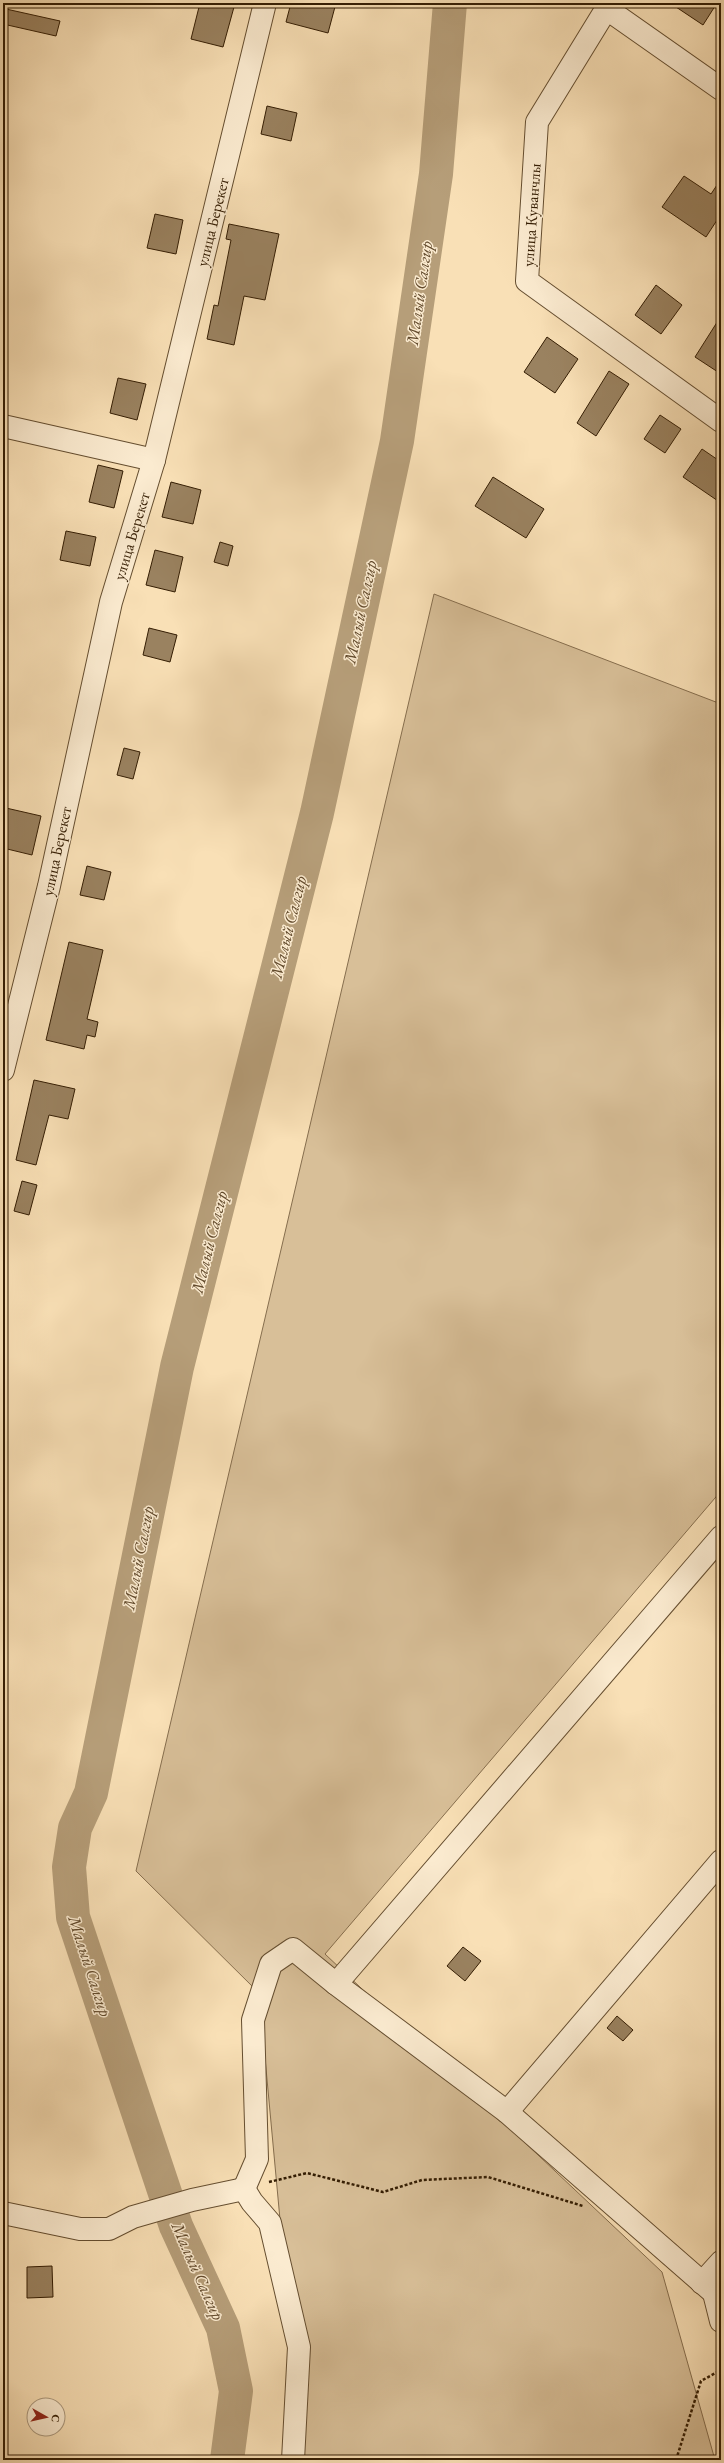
<svg xmlns="http://www.w3.org/2000/svg" width="724" height="2463" font-family="'EB Garamond',serif">
	<style>
		.green { fill: #d8bf98; stroke: #866e4e }
		.lines { fill: none; stroke-linecap: round; stroke-linejoin: round }
		.river { stroke: #b69e79; stroke-width: 34 }
		.building { fill: #9a8260; stroke: #341d03 }
		.minor-casing { stroke: #654e30; stroke-width: 24 }
		.path { stroke: #341d03; stroke-width: 2.5; stroke-dasharray: 3 2; stroke-linecap: butt }
		.minor { stroke: #fbebd0; stroke-width: 22 }
		.labels { text-anchor: middle; stroke-width: 3; stroke-linejoin: round; paint-order: stroke }
		.street-label { font-size: 16px; fill: #341d03; stroke: #fbebd0 }
		.water-label { font-size: 17px; font-style: italic; fill: #624a2c; stroke: #fbebd0 }
	</style>
	<rect width="100%" height="100%" fill="#f9e0b6"/>
	<filter id="stains"><feTurbulence type="fractalNoise" baseFrequency=".005" numOctaves="4"/><feColorMatrix values="0 0 0 0 .2 0 0 0 0 .09 0 0 0 0 .02 0 0 0 .5 -.17"/></filter>
	<radialGradient id="worn" r=".72"><stop offset=".6" stop-color="#630" stop-opacity="0"/><stop offset="1" stop-color="#630" stop-opacity=".3"/></radialGradient>
	<path class="green" d="M434 594 721 704V1491L325 1954 662 2272 715 2460H286L295 2381 259 1993 136 1871Z"/>
	<g class="lines">
		<path class="river" d="M227 2460 236 2391 223 2328 176 2226 73 1917 69 1867 75 1828 91 1793 177 1367 317 813 397 441 436 174 450 3"/>
	</g>
	<g class="building">
		<path d="M200 3H218L234 7 223 47 191 39Z"/>
		<path d="M291 3H336L328 33 286 22Z"/>
		<path d="M670 3H717L703 25Z"/>
		<path d="M6 9 60 21 56 36 3 24Z"/>
		<path d="M267 106 297 113 291 141 261 134Z"/>
		<path d="M684 176 711 194 721 179V214L706 237 662 207Z"/>
		<path d="M155 214 183 220 176 254 147 248Z"/>
		<path d="M229 224 279 234 265 300 244 296 234 345 207 339 214 305 218 306 231 240 226 239Z"/>
		<path d="M656 285 682 305 661 334 635 315Z"/>
		<path d="M721 316V374L695 357Z"/>
		<path d="M547 337 578 359 555 393 524 372Z"/>
		<path d="M609 371 629 384 596 436 577 423Z"/>
		<path d="M118 378 146 384 137 420 110 413Z"/>
		<path d="M660 415 681 429 665 453 644 439Z"/>
		<path d="M702 449 721 462V503L683 477Z"/>
		<path d="M98 465 123 471 114 508 89 502Z"/>
		<path d="M493 477 544 509 526 538 475 506Z"/>
		<path d="M171 482 201 490 193 524 162 517Z"/>
		<path d="M66 531 96 537 90 566 60 560Z"/>
		<path d="M220 542 233 546 228 566 214 562Z"/>
		<path d="M155 550 183 557 175 592 146 585Z"/>
		<path d="M149 628 177 635 170 662 143 655Z"/>
		<path d="M124 748 140 752 133 779 117 775Z"/>
		<path d="M6 808 41 816 32 855 3 848V820Z"/>
		<path d="M87 866 111 872 104 900 80 895Z"/>
		<path d="M69 942 103 950 87 1019 98 1022 95 1037 87 1035 84 1049 46 1040Z"/>
		<path d="M34 1080 75 1089 68 1119 49 1115 36 1165 16 1160Z"/>
		<path d="M22 1181 37 1185 29 1215 14 1211Z"/>
		<path d="M463 1947 481 1961 465 1981 447 1966Z"/>
		<path d="M617 2016 633 2030 623 2041 607 2028Z"/>
		<path d="M52 2266 53 2297 27 2298V2267Z"/>
	</g>
	<g class="lines">
		<defs>
			<g id="minor">
				<path d="M610 3 537 122 527 281 721 421"/>
				<path d="M607 9 721 89"/>
				<path d="M3 426 154 460"/>
				<path d="M3 1070 49 886 111 602 154 460 265 3"/>
				<path d="M336 1984 721 1537"/>
				<path d="M507 2112 721 1861"/>
				<path d="M244 2189 257 2159 253 2020 271 1964 293 1949 336 1984 507 2112 721 2299"/>
				<path d="M244 2189 252 2202 270 2223 299 2347 293 2460"/>
				<path d="M3 2213 80 2229H109L133 2217 192 2200 244 2189"/>
				<path d="M702 2283 721 2262"/>
				<path d="M714 2293 721 2321"/>
			</g>
		</defs>
		<use href="#minor" class="minor-casing"/>
		<g class="path">
			<path d="M269 2182 307 2173 383 2192 422 2180 488 2177 583 2206"/>
			<path d="M676 2460 701 2381 721 2370"/>
		</g>
		<use href="#minor" class="minor"/>
	</g>
	<g class="labels">
		<g class="street-label">
			<text transform="translate(531 215) rotate(-86)" y="6">улица Куванчлы</text>
			<text transform="translate(212 222) rotate(-76)" y="6">улица Берекет</text>
			<text transform="translate(131 536) rotate(-73)" y="6">улица Берекет</text>
			<text transform="translate(56 851) rotate(-78)" y="6">улица Берекет</text>
		</g>
		<g class="water-label">
			<text transform="translate(419 293) rotate(-82)" y="6">Малый Салгир</text>
			<text transform="translate(360 612) rotate(-78)" y="6">Малый Салгир</text>
			<text transform="translate(288 927) rotate(-76)" y="6">Малый Салгир</text>
			<text transform="translate(209 1242) rotate(-76)" y="6">Малый Салгир</text>
			<text transform="translate(138 1558) rotate(-79)" y="6">Малый Салгир</text>
			<text transform="translate(90 1966) rotate(72)" y="6">Малый Салгир</text>
			<text transform="translate(198 2271) rotate(66)" y="6">Малый Салгир</text>
		</g>
	</g>
	<rect width="724" height="2463" fill="none" stroke="#f9e0b6" stroke-width="16"/>
	<rect x="4" y="4" width="716" height="2455" fill="none" stroke="#341d03" stroke-width="2"/>
	<rect x="8" y="8" width="708" height="2447" fill="none" stroke="#341d03"/>
	<g transform="translate(46 2417) rotate(98)"><circle r="19" fill="#fbebd0" stroke="#ab997e"/>
	<path d="M0-3L7 15L0 10L-7 15Z" fill="#8f2418"/>
	<text y="-6" font-size="11" font-weight="bold" text-anchor="middle" fill="#341d03">С</text>
	</g>
	<rect width="100%" height="100%" filter="url(#stains)"/>
	<rect width="100%" height="100%" fill="url(#worn)"/>
</svg>
